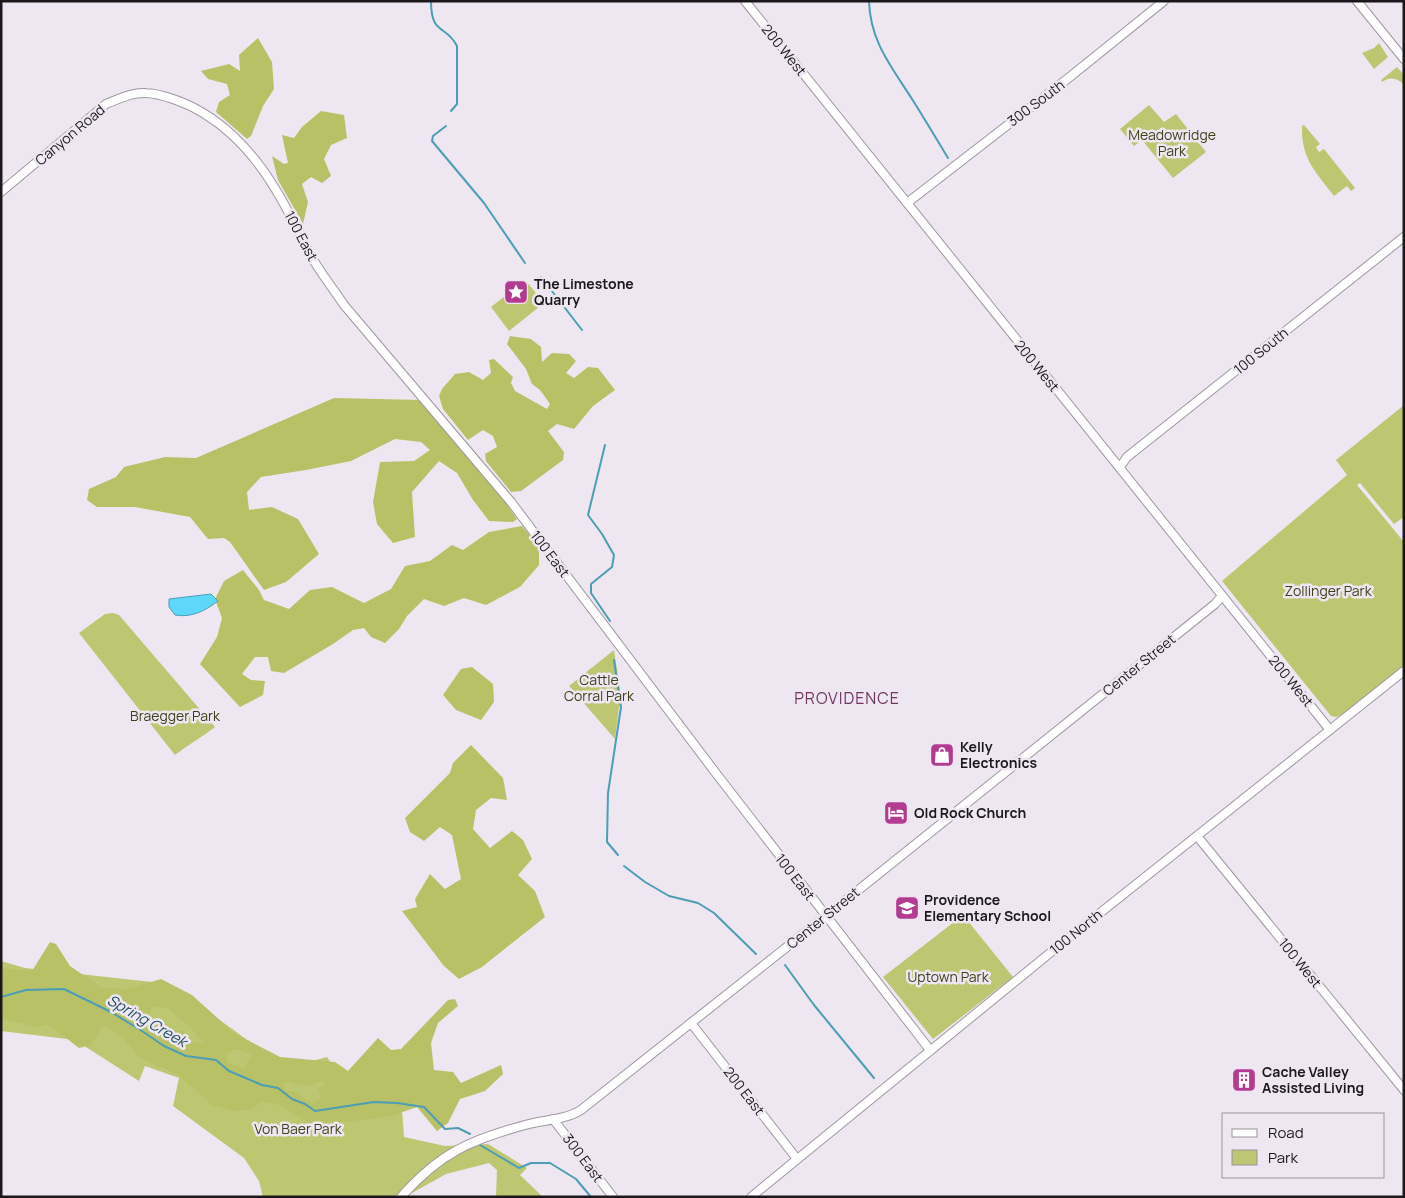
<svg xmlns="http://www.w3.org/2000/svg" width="1405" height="1198" font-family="Manrope,sans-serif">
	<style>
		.green { fill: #bdc670 }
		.forest { fill: #b9c166; fill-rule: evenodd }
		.water { fill: #5ed8f8; stroke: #4a9eb6 }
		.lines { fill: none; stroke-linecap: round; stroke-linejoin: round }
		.stream { stroke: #4a9eb6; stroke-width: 2 }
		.tertiary-casing { stroke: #9e97a0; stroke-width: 10 }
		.tertiary { stroke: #fff; stroke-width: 8 }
		.labels { text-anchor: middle; stroke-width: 5; stroke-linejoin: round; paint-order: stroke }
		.street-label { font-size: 14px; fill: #1b181c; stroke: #eee7f1 }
		.park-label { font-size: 14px; fill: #3d411a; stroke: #eee7f1 }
		.poi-label { font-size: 14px; font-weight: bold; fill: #1b181c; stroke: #eee7f1; text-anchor: start }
		.water-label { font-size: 15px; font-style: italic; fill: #1e5260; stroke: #eee7f1 }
		.quarter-label { font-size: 16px; letter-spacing: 1px; fill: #72365e; stroke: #eee7f1 }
	</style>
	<rect width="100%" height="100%" fill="#eee7f1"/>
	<g class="green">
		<path d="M1379 43 1388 57 1374 69 1362 53 1374 48Z"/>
		<path d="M1397 67 1404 75V85C1398 78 1390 76 1382 82L1381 80Z"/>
		<path d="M1149 105 1164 122 1176 114 1206 152 1173 178 1142 140 1134 146 1120 129Z"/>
		<path d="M1304 125 1320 144 1316 147 1319 152 1324 149 1355 188 1351 191 1347 186 1334 196C1316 172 1301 159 1302 126Z"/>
		<path d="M524 281H526L544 303 509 331 491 307Z"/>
		<path d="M1404 405V517L1394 524 1360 483 1357 485 1404 542V665L1345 712 1337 717 1331 716 1222 581 1347 475 1336 460Z"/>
		<path d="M113 613 119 615 215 727C202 737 188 745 175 755L79 633 105 614Z"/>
		<path d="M614 650 622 703 619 707 615 739 569 686Z"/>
		<path d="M963 915 1013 977 933 1039 883 977Z"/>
		<path d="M1 961 25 968 170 984 286 1068 327 1057 343 1081 402 1110 404 1137 445 1146 488 1144 527 1168 520 1175 543 1197H496L497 1170 489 1163 446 1174 412 1193 403 1188 396 1197H263L259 1181 244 1158 173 1106 179 1078 145 1066 139 1081 75 1040 1 1031Z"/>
	</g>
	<g class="forest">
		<path d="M258 38 272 62 274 89 263 106 251 136 247 139 216 112 219 102 230 95 227 84 208 79 201 71 229 64 240 71 239 55Z"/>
		<path d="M321 111 344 115 347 138 331 145 324 159 331 176 322 183 311 177 302 184 308 202 303 224 278 180 272 156 284 164 288 163 282 135 294 138 302 127Z"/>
		<path d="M510 336 531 339 541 347 542 362 552 353 569 354 576 361 566 373 574 378 588 367 598 368 615 390 593 406 574 429 557 424 548 431 564 452 563 460 521 491 511 492 486 461 485 454 497 447 493 436 483 430 468 440 443 409 439 396 442 389 455 374 469 372 483 380 491 373 489 360 494 359 513 377 511 383 515 391 547 409 550 404 540 390 532 384 526 369 507 344Z"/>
		<path d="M334 398 422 400 462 441 517 519 513 522 489 521 473 500 457 473 439 461 412 492 415 537 393 543 377 524 373 502 380 462 414 461 430 450 421 442 395 439 351 461 306 470 261 477 247 492 249 510 272 507 298 519 319 554 286 582 264 590 230 542 224 538 208 539 190 517 135 507H97L87 500 89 489 116 477 124 467 165 457 196 458Z"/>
		<path d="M522 526 539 546V565L520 587 486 605 464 598 444 606 424 599 407 616 399 629 385 643 371 637 364 628 353 630 333 644 284 673 271 671 268 657H255L242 674 251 680 265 681 263 695 240 707 200 664 217 637 222 618 215 599 224 581 243 570 259 590 264 600 289 609 310 590 332 587 364 603 391 589 405 566 430 561 452 545 463 550 489 532Z"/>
		<path d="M472 667 493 684 494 702 481 720 456 710 443 695 461 669Z"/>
		<path d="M471 745 503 778 507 800 491 798 476 810 473 829 490 848 512 831 523 840 532 859 518 875 535 891 545 917 482 967 459 979 444 966 402 911 417 907 415 899 430 874 445 889 461 879 452 835 440 827 424 841 410 832 405 818 450 773 453 763Z"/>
		<path d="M50 942 56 944 70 966 102 988 127 989 161 979 192 995 234 1033 280 1057 335 1062 348 1071 378 1038 391 1050 401 1049 448 1000 455 999 458 1006 438 1023 431 1043 434 1070 453 1072 461 1083 501 1065 503 1074 485 1091 460 1099 448 1123 437 1131 417 1107 391 1116 346 1122H308L278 1104 260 1101 253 1109 236 1111 212 1105 179 1075 140 1058 121 1035 103 1025 91 1045 79 1048 48 1024 37 1027 1 1018V968L32 971ZM154 1006 168 1008 180 1019 190 1026 196 1035 206 1043H193L183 1031 146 1026 144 1019ZM236 1049 252 1054 244 1068 228 1063 226 1053ZM288 1081C300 1086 309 1087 321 1081L326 1084 318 1089 321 1098 312 1104C301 1099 300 1088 286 1092L282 1083Z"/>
	</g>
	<path class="water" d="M211 594 218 601C205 611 191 618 175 615L169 607V599Z"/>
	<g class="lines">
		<g class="stream">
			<path d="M431 1C431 36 446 24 457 46V104L451 111"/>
			<path d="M869 1C870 41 891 66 912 99 924 118 936 138 948 158"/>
			<path d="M446 126 433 136 432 141 484 203 525 263"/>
			<path d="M541 277 582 330"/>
			<path d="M605 445 588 515 602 534 614 555 612 567 591 584V593L610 621"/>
			<path d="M614 660 621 707 608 793 607 842 618 855"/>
			<path d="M624 866 645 882 669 896 698 903 714 913 756 954"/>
			<path d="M785 965 814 1005 874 1078"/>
			<path d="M1 997 26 990 64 989 111 1012 139 1029 164 1046 186 1056 216 1060 229 1071 262 1085 278 1088 292 1099 305 1104 315 1111 374 1102 397 1103 424 1107 445 1129 458 1128 470 1134"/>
			<path d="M480 1145 519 1168 531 1163H550L576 1179 591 1197"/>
		</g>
		<defs>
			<g id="tertiary">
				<path d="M745 1 1330 730"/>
				<path d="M1357 1 1404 59"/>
				<path d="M1 192 106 104C119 99 132 92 146 93 156 93 167 97 176 100 218 115 251 149 274 187 289 210 300 237 314 261 323 276 334 290 344 305L511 502 715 772 930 1050"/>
				<path d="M907 203 1071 76 1164 1"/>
				<path d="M1120 467 1127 457 1404 237"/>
				<path d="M1197 836 1404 1090"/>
				<path d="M691 1023 797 1159"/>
				<path d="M553 1119 613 1197"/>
				<path d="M401 1197C440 1153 470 1140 525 1125 543 1120 565 1120 581 1110L826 916 1215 604 1222 596"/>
				<path d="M751 1197 1061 944 1404 671"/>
			</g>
		</defs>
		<use href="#tertiary" class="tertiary-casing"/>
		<use href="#tertiary" class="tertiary"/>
	</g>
	<defs>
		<symbol id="sight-square" viewBox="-11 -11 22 22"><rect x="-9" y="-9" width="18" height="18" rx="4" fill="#b33c91" stroke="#eee7f1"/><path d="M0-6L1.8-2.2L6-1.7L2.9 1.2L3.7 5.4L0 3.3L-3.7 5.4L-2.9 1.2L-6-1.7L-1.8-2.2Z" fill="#fff"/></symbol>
		<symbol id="shop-square" viewBox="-11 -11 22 22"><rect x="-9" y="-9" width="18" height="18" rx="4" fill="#b33c91" stroke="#eee7f1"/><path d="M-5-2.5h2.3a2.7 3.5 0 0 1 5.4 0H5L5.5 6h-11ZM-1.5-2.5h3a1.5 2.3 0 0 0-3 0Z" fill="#fff"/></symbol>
		<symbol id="hotel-square" viewBox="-11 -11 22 22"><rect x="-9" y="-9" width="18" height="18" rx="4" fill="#b33c91" stroke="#eee7f1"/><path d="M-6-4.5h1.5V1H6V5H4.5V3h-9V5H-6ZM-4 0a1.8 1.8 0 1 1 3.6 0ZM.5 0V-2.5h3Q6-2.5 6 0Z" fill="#fff"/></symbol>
		<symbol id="school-square" viewBox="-11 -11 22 22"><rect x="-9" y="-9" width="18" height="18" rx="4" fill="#b33c91" stroke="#eee7f1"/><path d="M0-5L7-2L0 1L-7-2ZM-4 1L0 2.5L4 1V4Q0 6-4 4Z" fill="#fff"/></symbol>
		<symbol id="building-square" viewBox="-11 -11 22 22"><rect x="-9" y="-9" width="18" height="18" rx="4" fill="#b33c91" stroke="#eee7f1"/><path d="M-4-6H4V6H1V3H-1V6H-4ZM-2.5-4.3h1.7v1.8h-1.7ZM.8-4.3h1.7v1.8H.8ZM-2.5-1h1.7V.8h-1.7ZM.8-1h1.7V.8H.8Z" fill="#fff"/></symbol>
	</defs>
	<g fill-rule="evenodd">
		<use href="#sight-square" x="502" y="278" width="28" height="28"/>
		<use href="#shop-square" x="928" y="741" width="28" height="28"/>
		<use href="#hotel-square" x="882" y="799" width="28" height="28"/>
		<use href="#school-square" x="893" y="894" width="28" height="28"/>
		<use href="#building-square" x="1230" y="1066" width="28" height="28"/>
	</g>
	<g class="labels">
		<g class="street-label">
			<text transform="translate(784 50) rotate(51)" y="5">200 West</text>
			<text transform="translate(1036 103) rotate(-37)" y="5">300 South</text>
			<text transform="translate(70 135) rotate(-40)" y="5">Canyon Road</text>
			<text transform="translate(301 236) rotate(62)" y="5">100 East</text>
			<text transform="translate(1261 351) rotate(-39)" y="5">100 South</text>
			<text transform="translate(1037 366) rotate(51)" y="5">200 West</text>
			<text transform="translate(550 554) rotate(53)" y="5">100 East</text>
			<text transform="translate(1139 665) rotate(-39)" y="5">Center Street</text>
			<text transform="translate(1291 681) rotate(51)" y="5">200 West</text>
			<text transform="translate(795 877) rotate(52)" y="5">100 East</text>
			<text transform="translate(823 918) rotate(-39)" y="5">Center Street</text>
			<text transform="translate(1076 932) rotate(-39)" y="5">100 North</text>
			<text transform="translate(1300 963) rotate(51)" y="5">100 West</text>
			<text transform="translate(744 1091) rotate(52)" y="5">200 East</text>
			<text transform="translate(583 1158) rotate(53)" y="5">300 East</text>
		</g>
		<g class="park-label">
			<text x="1172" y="140">Meadowridge<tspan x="1172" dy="16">Park</tspan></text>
			<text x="1328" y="596">Zollinger Park</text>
			<text x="599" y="685">Cattle<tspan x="599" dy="16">Corral Park</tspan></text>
			<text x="175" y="721">Braegger Park</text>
			<text x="948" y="982">Uptown Park</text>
			<text x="298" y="1134">Von Baer Park</text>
		</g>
		<g class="poi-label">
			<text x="534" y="289">The Limestone<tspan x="534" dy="16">Quarry</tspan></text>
			<text x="960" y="752">Kelly<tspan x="960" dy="16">Electronics</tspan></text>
			<text x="914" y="818">Old Rock Church</text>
			<text x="924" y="905">Providence<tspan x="924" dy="16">Elementary School</tspan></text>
			<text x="1262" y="1077">Cache Valley<tspan x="1262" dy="16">Assisted Living</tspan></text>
		</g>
		<g class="water-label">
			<text transform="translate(147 1021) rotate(30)" y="5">Spring Creek</text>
		</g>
		<g class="quarter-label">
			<text x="847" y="704">PROVIDENCE</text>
		</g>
	</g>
	<rect width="1405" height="1198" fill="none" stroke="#1b181c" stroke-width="5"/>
	<rect x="1222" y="1113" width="162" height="65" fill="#eee7f1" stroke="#9a949c"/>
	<rect x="1232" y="1129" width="25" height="8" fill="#ffffff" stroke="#9a949c"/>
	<text x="1268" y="1138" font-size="15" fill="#1b181c">Road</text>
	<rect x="1232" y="1150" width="25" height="15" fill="#bdc670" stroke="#9a949c"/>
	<text x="1268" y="1163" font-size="15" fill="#1b181c">Park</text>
</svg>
